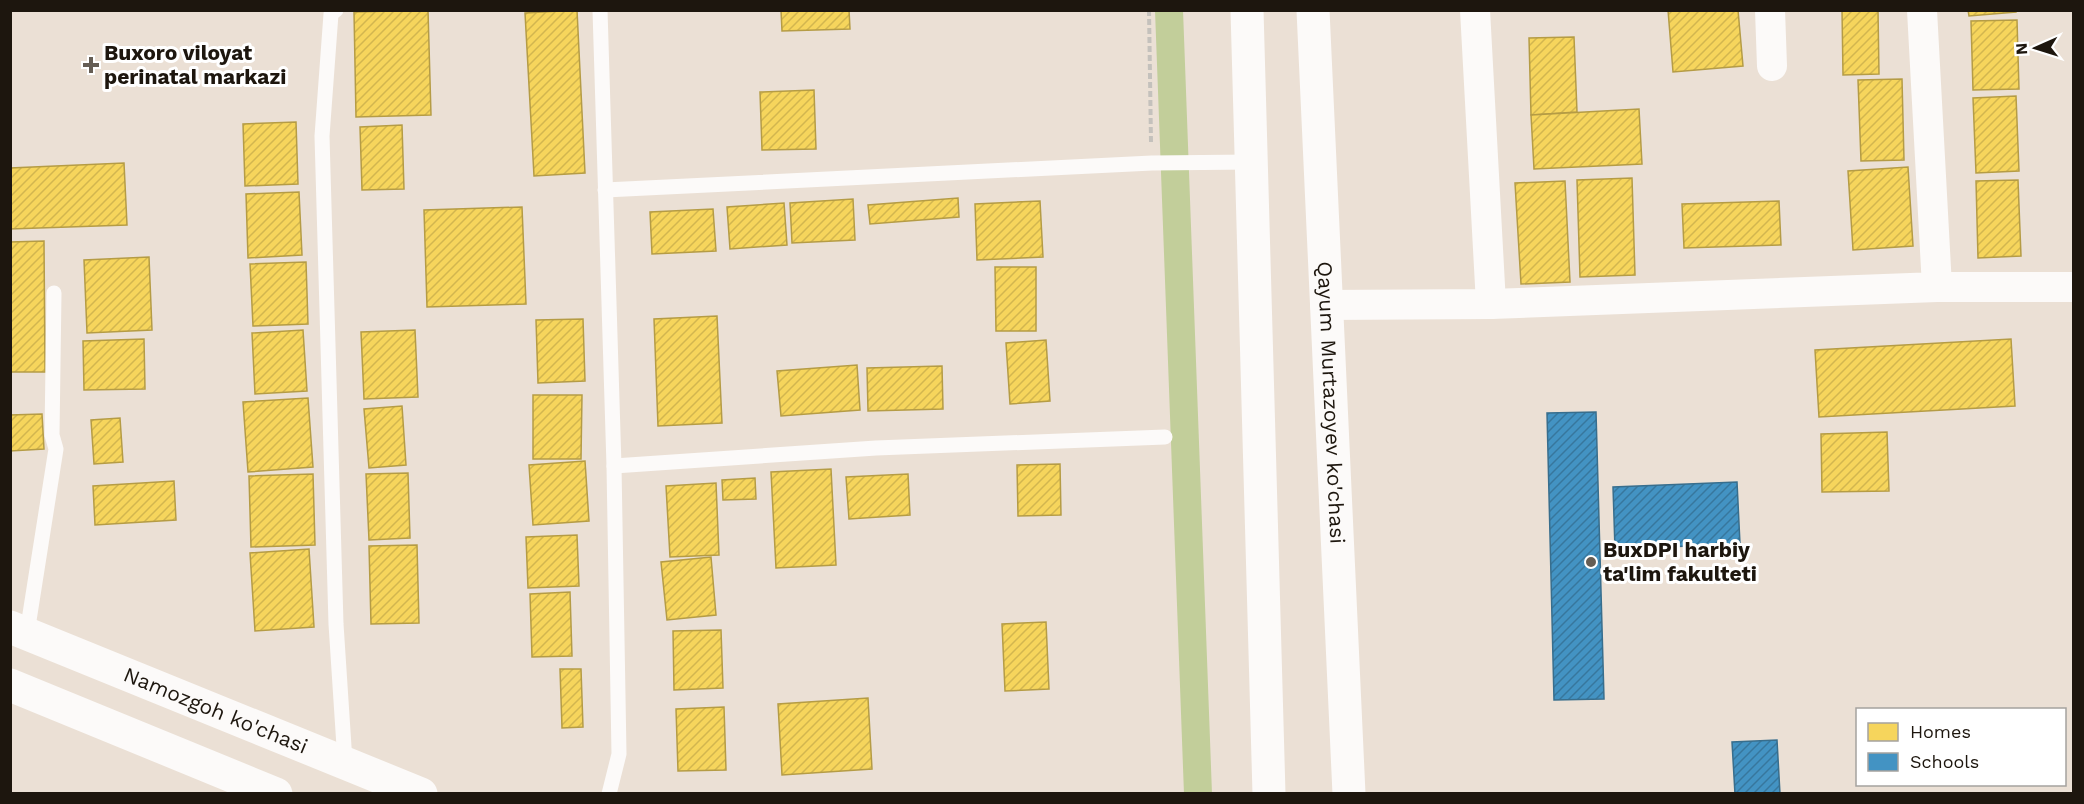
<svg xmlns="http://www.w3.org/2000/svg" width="2084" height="804" font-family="'Work Sans',sans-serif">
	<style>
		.homes { fill: url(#homes-hatch); stroke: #b59c45; stroke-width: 1.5 }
		.schools { fill: url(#schools-hatch); stroke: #386e8d; stroke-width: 1.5 }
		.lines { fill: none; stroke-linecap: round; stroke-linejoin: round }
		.canal { stroke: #c2ce9a; stroke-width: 28 }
		.path { stroke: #c4c1bc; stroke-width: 4; stroke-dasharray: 6 3; stroke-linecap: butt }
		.lane { stroke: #fcfaf9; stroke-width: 15 }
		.street { stroke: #fcfaf9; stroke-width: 30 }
		.secondary { stroke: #fcfaf9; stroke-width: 33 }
		.poi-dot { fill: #655d54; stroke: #fff; stroke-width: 2 }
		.labels { text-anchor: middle; stroke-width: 6; stroke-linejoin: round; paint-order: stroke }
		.poi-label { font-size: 21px; font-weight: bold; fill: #1d160e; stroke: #fff; text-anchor: start }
		.street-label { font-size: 21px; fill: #1d160e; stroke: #fff }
	</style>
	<defs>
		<pattern id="homes-hatch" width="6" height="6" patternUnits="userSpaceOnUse" patternTransform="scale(1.5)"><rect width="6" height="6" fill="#f6d55c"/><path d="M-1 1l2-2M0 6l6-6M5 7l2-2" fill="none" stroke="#d2b64f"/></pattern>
		<pattern id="schools-hatch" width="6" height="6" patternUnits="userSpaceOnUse" patternTransform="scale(1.5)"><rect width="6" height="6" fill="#4393c3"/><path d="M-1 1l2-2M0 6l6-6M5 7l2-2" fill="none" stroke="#37779d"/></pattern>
	</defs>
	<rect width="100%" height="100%" fill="#ebe0d5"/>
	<g class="homes">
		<path d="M428 10 431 115 356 117 354 12Z"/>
		<path d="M577 10 585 173 534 176 525 13Z"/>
		<path d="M781 10H849L850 29 782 31Z"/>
		<path d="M1668 10H1738L1743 66 1673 72Z"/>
		<path d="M1842 10H1878L1879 74 1843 75Z"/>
		<path d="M1968 10H2016V12L1969 16Z"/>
		<path d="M2017 20 2019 89 1973 90 1971 21Z"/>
		<path d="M1574 37 1577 112 1531 115 1529 38Z"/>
		<path d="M1902 79 1904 160 1861 161 1858 80Z"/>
		<path d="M814 90 816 149 762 150 760 92Z"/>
		<path d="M2016 96 2019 171 1976 173 1973 98Z"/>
		<path d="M1639 109 1642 164 1534 169 1531 115Z"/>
		<path d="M296 122 298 184 245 186 243 124Z"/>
		<path d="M402 125 404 189 362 190 360 127Z"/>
		<path d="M124 163 127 225 10 229V168Z"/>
		<path d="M1908 167 1913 246 1853 250 1848 171Z"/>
		<path d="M1632 178 1635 275 1580 277 1577 180Z"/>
		<path d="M2018 180 2021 256 1978 258 1976 181Z"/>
		<path d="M1565 181 1570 282 1521 284 1515 183Z"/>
		<path d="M299 192 302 255 248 258 246 194Z"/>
		<path d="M958 198 959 217 870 224 868 205Z"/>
		<path d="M853 199 855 240 792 243 790 203Z"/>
		<path d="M1040 201 1043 257 977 260 975 204Z"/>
		<path d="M1779 201 1781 245 1684 248 1682 204Z"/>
		<path d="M784 203 787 245 730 249 727 207Z"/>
		<path d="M522 207 526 304 427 307 424 210Z"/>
		<path d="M713 209 716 251 652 254 650 212Z"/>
		<path d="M44 241 45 372H10V242Z"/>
		<path d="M149 257 152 330 87 333 84 260Z"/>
		<path d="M306 262 308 324 253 326 250 264Z"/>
		<path d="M995 267H1036V331H996Z"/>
		<path d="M717 316 722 423 658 426 654 319Z"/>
		<path d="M583 319 585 381 538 383 536 320Z"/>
		<path d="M303 330 307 391 255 394 252 333Z"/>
		<path d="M415 330 418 397 364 399 361 332Z"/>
		<path d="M144 339 145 389 84 390 83 341Z"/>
		<path d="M2011 339 2015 406 1819 417 1815 350Z"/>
		<path d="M1046 340 1050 401 1010 404 1006 343Z"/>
		<path d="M857 365 860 410 781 416 777 371Z"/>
		<path d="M942 366 943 409 868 411 867 368Z"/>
		<path d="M533 395H582L581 459H533Z"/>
		<path d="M308 398 313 467 248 472 243 402Z"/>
		<path d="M402 406 406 465 369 468 364 409Z"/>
		<path d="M42 414 44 449 10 451V415Z"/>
		<path d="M120 418 123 462 94 464 91 420Z"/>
		<path d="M1887 432 1889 491 1822 492 1821 434Z"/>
		<path d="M585 461 589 521 533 525 529 465Z"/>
		<path d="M1060 464 1061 515 1018 516 1017 465Z"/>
		<path d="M831 469 836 565 776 568 771 472Z"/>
		<path d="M408 473 410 538 369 540 366 474Z"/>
		<path d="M313 474 315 545 251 547 249 476Z"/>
		<path d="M908 474 910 515 849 519 846 477Z"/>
		<path d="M755 478 756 499 723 500 722 480Z"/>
		<path d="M174 481 176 520 95 525 93 486Z"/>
		<path d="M716 483 719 555 670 557 666 486Z"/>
		<path d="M577 535 579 586 528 588 526 537Z"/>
		<path d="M417 545 419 623 371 624 369 546Z"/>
		<path d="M309 549 314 627 255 631 250 553Z"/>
		<path d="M711 557 716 615 667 620 661 562Z"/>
		<path d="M570 592 572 656 532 657 530 594Z"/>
		<path d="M1046 622 1049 689 1005 691 1002 624Z"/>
		<path d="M721 630 723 688 674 690 673 631Z"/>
		<path d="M560 669H581L583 727 562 728Z"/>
		<path d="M868 698 872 769 782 775 778 704Z"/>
		<path d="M724 707 726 770 678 771 676 709Z"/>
	</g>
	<g class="schools">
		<path d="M1596 412 1604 699 1554 700 1547 413Z"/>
		<path d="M1737 482 1740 544 1615 549 1613 487Z"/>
		<path d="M1777 740 1780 794H1735L1732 742Z"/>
	</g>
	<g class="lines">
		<path class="canal" d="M1169 10 1198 794"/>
		<path class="path" d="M1149 10 1151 142"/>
		<g class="lane">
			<path d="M336 10 331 14 322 136 336 624 345 762"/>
			<path d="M600 10 614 466 619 754 609 794"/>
			<path d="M605 190 1152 163 1252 162"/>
			<path d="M614 466 876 448 1165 437"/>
			<path d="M27 633 56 449 52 435 54 293"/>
		</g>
		<g class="street">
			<path d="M1475 10 1491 304"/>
			<path d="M1770 10 1772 66"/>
			<path d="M1937 287H2074"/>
			<path d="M1325 305 1491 304 1937 287 1922 10"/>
		</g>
		<g class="secondary">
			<path d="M1247 10 1269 794"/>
			<path id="s1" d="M1313 10 1349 794"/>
			<path id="s2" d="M10 627 421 794"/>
			<path d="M10 685 276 794"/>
		</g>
	</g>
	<g class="poi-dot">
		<path d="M88 56h6v6h6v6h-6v6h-6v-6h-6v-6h6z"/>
		<circle cx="1591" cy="562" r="6"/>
	</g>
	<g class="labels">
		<g class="poi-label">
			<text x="104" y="60">Buxoro viloyat<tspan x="104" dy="24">perinatal markazi</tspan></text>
			<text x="1603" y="557">BuxDPI harbiy<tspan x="1603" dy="24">ta'lim fakulteti</tspan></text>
		</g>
		<g class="street-label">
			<text dy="7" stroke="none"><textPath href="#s1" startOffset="393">Qayum Murtazoyev ko'chasi</textPath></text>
			<text dy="7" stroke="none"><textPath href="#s2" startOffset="222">Namozgoh ko'chasi</textPath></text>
		</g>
	</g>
	<rect width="2084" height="804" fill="none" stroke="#1d160e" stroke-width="24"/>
	<rect x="1856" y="708" width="210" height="78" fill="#ffffff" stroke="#a5a29f" stroke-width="1.5"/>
	<rect x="1868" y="723" width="30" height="18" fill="#f6d55c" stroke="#a5a29f" stroke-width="1.5"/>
	<text x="1910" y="738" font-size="18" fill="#1d160e">Homes</text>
	<rect x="1868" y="753" width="30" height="18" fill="#4393c3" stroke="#a5a29f" stroke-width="1.5"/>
	<text x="1910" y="768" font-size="18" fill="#1d160e">Schools</text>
	<g transform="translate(2036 48) rotate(267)" stroke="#ffffff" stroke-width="4.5" paint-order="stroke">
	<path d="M0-4.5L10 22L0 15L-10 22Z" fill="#1d160e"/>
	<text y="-9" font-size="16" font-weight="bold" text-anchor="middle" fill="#1d160e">N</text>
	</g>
</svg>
